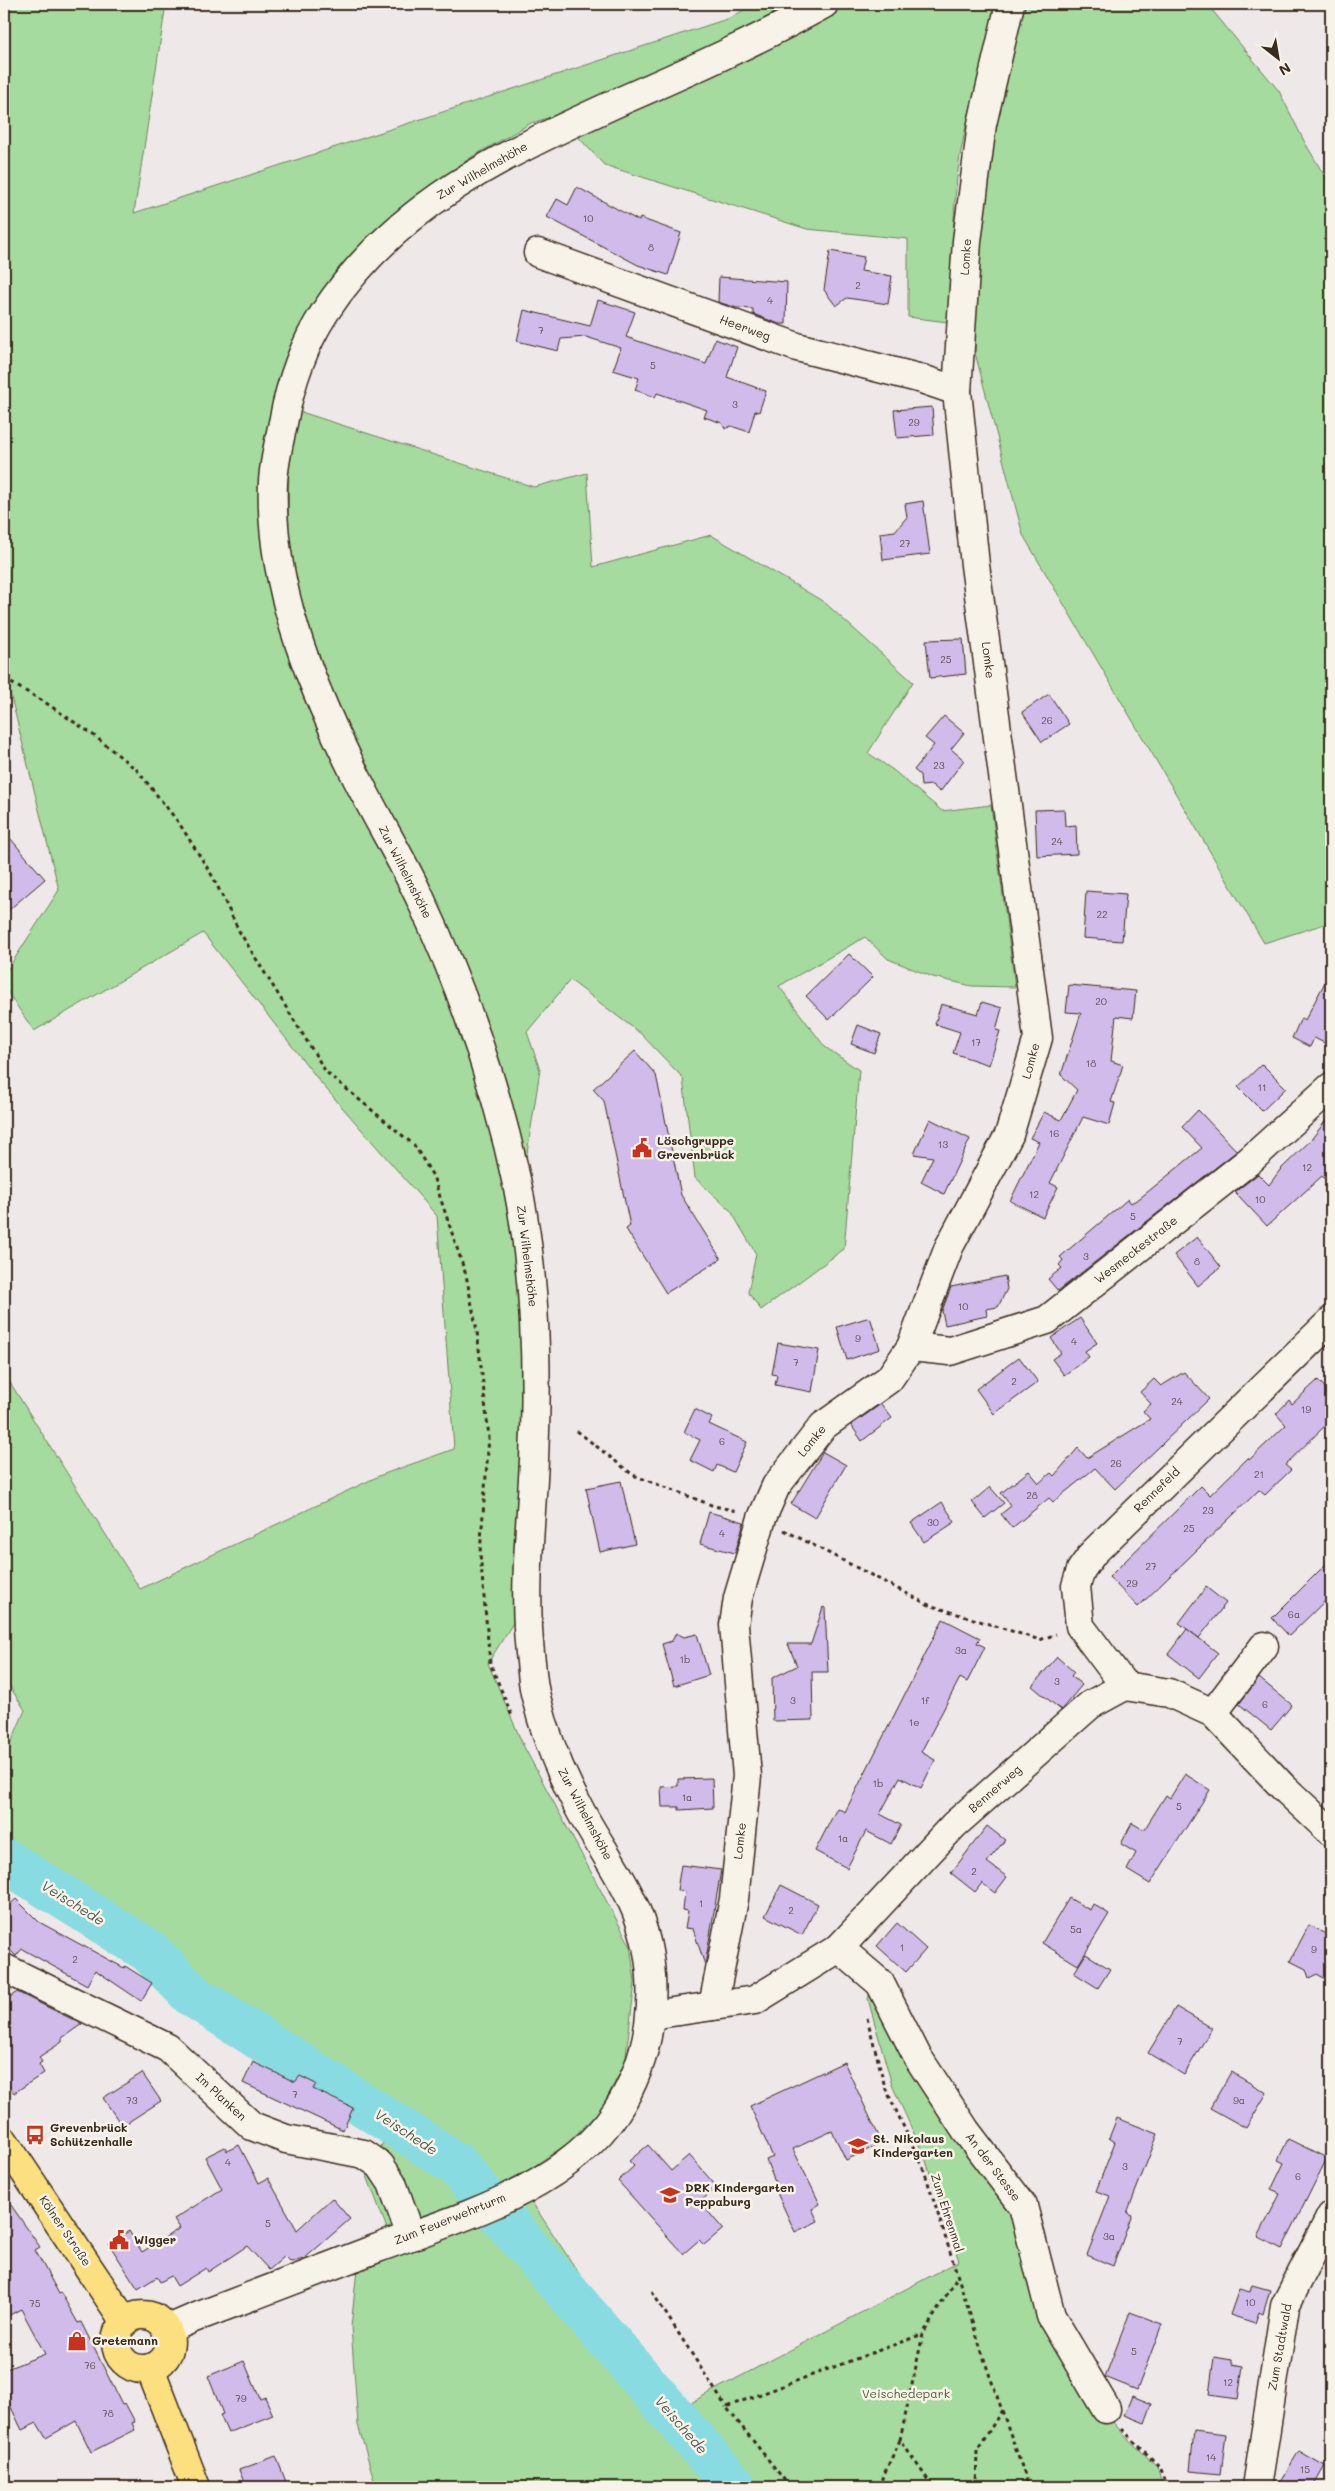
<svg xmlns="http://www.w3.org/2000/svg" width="1335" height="2491" font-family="Mali,sans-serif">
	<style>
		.green { fill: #a5db9e; stroke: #70825e }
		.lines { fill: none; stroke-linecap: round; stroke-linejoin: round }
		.river { stroke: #89dbe2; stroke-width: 44 }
		.building { fill: #d0bbeb; stroke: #3b2a1e }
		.minor-casing { stroke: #3b2a1e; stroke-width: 31 }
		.major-casing { stroke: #3b2a1e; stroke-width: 31 }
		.path { stroke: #3b2a1e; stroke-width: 3; stroke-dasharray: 4 4; stroke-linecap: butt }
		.minor { stroke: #f7f3e8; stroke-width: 28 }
		.major { stroke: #fce080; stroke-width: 28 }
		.labels { text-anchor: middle; stroke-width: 5; stroke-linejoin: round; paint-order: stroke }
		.number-label { font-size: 10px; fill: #604e51 }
		.street-label { font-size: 12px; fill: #3b2a1e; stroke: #f7f3e8 }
		.poi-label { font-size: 12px; font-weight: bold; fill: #3b2a1e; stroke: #f7f3e8; text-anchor: start }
		.park-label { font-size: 12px; fill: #56563e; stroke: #f7f3e8 }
		.water-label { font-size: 14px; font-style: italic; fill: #4e564f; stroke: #f7f3e8 }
	</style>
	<rect width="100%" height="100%" fill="#efe8e9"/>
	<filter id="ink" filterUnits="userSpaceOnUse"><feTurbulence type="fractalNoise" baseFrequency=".02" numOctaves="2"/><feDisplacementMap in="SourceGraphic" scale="10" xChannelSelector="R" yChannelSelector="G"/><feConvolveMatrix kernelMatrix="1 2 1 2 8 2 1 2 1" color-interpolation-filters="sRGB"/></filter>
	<g filter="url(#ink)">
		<g class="green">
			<path d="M4 4H166L134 213 730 18 754 4H1207L1279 91 1304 141 1331 187V922L1264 943 1023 535 975 353 977 248 998 15C982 69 963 123 957 178 952 227 952 275 955 323L908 317V239L807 229 604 165 558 115 531 123 470 158 408 204 359 247 313 307 269 568 453 999 487 1101 509 1201 518 1265 523 1347V1443L513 1623 488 1663 523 1745 630 1945 635 1982 625 2063 601 2109 567 2144 516 2178 671 2413 959 2261 925 2158 892 2085 868 1999 872 1986 1016 2209 1098 2405 1126 2437 1157 2466 1163 2487H376L358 2425 351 2327 357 2269 396 2252 367 2176 397 2113 4 1871V1759L25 1710 4 1678V1373L140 1589 381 1475 454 1449 437 1216 321 1083 203 933 34 1031 4 987V975L59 890 10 693 4 690Z"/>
			<path d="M298 411 534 487 587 473 593 567 711 535 824 602 913 682 868 753 893 770 942 811 991 805 1015 987 972 986 933 977 888 959 865 937 779 986 825 1047 859 1070 844 1249 761 1310 748 1292 756 1254 731 1211 695 1178 683 1078 641 1034 570 980 527 1032 540 1070 526 1160 503 1073 477 998 447 924 392 823 344 723 299 607 288 528 289 463Z"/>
		</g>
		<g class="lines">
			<path class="river" d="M4 1860 149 1951 192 1995 456 2164 735 2487"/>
		</g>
		<g class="building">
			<path d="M577 187 639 221 640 218 681 233 668 275 638 265 547 217 557 199 568 205Z"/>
			<path d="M830 251 864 257 861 271 892 276 888 304 847 298 836 306 824 290Z"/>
			<path d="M719 277 787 282 786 324H779L753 314V309L737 308 718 302Z"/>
			<path d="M598 300 635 312 626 337 706 364 715 339 737 347 727 377 766 391 759 412 755 411 749 432 731 426 725 429 722 423 704 417 707 410 657 393 655 397 635 390 639 378 613 370 621 348 586 337 561 339 558 351 517 341 524 310 590 326Z"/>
			<path d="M932 407 934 435 897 438 894 410Z"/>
			<path d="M923 501 930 554 883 560 880 533 895 531 907 517 905 504Z"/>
			<path d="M963 639 966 674 930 678 926 640Z"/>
			<path d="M1049 694 1069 724 1042 742 1022 712Z"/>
			<path d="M944 716 964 733 951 749 964 760 940 792 932 785 921 786 920 775 914 770 934 745 925 738Z"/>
			<path d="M1064 809 1065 826 1076 825 1077 854 1037 856 1035 810Z"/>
			<path d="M4 831 45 879 4 914Z"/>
			<path d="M1086 891 1126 894 1122 941 1083 938Z"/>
			<path d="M849 954 873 977 829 1020 806 996Z"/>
			<path d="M1331 971V1046L1314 1038 1310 1047 1292 1038 1301 1018 1305 1020Z"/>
			<path d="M1069 985 1136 991 1133 1018 1116 1016 1111 1061 1123 1065 1111 1102 1115 1103 1109 1125 1083 1117 1050 1183 1058 1187 1043 1217 1010 1201 1039 1142 1030 1138 1044 1112 1061 1120 1077 1090 1061 1075 1081 1013 1066 1012Z"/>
			<path d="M982 1002 1002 1008 996 1030 1000 1031 989 1065 953 1053 960 1032 935 1024 941 1004 978 1014Z"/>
			<path d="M858 1025 881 1034 874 1053 851 1044Z"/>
			<path d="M635 1051 656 1075 681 1195 721 1259 666 1293 626 1229 630 1226 604 1101 593 1089Z"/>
			<path d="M1262 1064 1286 1088 1262 1111 1238 1087Z"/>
			<path d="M1198 1110 1237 1151 1058 1291 1048 1279 1062 1268 1059 1265 1063 1260 1060 1257 1128 1199 1131 1203 1140 1198 1202 1148 1182 1127Z"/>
			<path d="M1331 1114V1186L1322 1176 1267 1226 1235 1192 1258 1174 1269 1185 1280 1170 1310 1141Z"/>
			<path d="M930 1119 970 1139 944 1194 921 1182 933 1157 914 1154Z"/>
			<path d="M1197 1237 1221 1267 1198 1286 1174 1255Z"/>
			<path d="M1005 1276 1007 1289 998 1307 986 1309 987 1316 945 1325 942 1311 951 1287Z"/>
			<path d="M870 1317 880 1349 847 1360 837 1327Z"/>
			<path d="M1080 1318 1097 1343 1085 1351 1089 1357 1064 1375 1052 1359 1061 1353 1051 1338Z"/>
			<path d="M778 1343 819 1350 812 1392 775 1385 777 1375 772 1374Z"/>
			<path d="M1019 1357 1038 1382 994 1414 976 1389Z"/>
			<path d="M1184 1372 1209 1399 1115 1489 1095 1468 1053 1502 1049 1498 1012 1528 1001 1514 1011 1506 1001 1493 1029 1471 1039 1483 1051 1473 1054 1476 1078 1448 1087 1458 1150 1419 1143 1411 1151 1404 1140 1392 1154 1379 1161 1386Z"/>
			<path d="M1318 1380 1331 1394V1420L1285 1465 1291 1470 1265 1495 1259 1490 1138 1607 1109 1577 1201 1486 1210 1495 1248 1458 1249 1460 1286 1425 1276 1414 1289 1400 1292 1404Z"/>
			<path d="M881 1404 892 1418 862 1441 851 1425Z"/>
			<path d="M695 1409 712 1418 709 1424 747 1442 733 1472 717 1465 714 1472 690 1460 700 1440 684 1432Z"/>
			<path d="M823 1452 846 1465 815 1518 791 1504Z"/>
			<path d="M621 1481 635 1544 600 1552 586 1488Z"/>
			<path d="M990 1487 1004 1503 985 1518 972 1502Z"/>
			<path d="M942 1502 955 1522 924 1542 911 1523Z"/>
			<path d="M709 1512 744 1522 735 1553 700 1544Z"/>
			<path d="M1331 1559V1595L1289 1636 1272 1618Z"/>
			<path d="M1206 1587 1226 1603 1199 1638 1179 1623Z"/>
			<path d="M823 1607 825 1608 828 1672H812L813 1720 773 1721 772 1678 797 1666 788 1644H811Z"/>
			<path d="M943 1619 980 1638 977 1643 985 1647 967 1682 960 1678 921 1752 935 1760 921 1788 900 1777 880 1814 901 1825 891 1844 866 1831 847 1868 815 1851 837 1808 845 1812Z"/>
			<path d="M1187 1629 1218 1653 1199 1678 1168 1654Z"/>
			<path d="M676 1633 684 1637 697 1634 709 1675 674 1686 662 1644 672 1641Z"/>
			<path d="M1057 1657 1074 1672 1071 1676 1082 1685 1061 1710 1032 1686Z"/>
			<path d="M1259 1678 1292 1705 1271 1730 1239 1704Z"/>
			<path d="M1185 1774 1210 1790 1150 1884 1127 1870 1136 1853 1121 1844 1132 1823 1144 1830 1166 1795 1170 1798Z"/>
			<path d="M712 1778 713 1808 679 1810V1807H662L661 1787 678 1786V1779Z"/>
			<path d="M987 1826 1005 1840 987 1862 1007 1877 995 1893 982 1883 975 1892 951 1873Z"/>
			<path d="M681 1865 721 1870 705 1965 693 1929 685 1928 688 1911 683 1910 685 1891 677 1890Z"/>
			<path d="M781 1885 818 1904 802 1935 765 1916Z"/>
			<path d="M1069 1898 1090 1910 1093 1904 1109 1914 1078 1965 1042 1943Z"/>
			<path d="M16 1899 39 1922 124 1968 125 1966 152 1983 141 2001 95 1970 87 1985 22 1949 16 1956 4 1944V1910Z"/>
			<path d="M897 1923 926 1949 906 1972 877 1946Z"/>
			<path d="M1309 1925 1331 1937V1982L1317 1974 1309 1978 1306 1969 1290 1961Z"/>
			<path d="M1086 1954 1110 1969 1098 1988 1074 1973Z"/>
			<path d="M17 1992 82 2024 62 2038V2042L39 2057 42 2062 39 2064 44 2073 14 2093 4 2078V2001Z"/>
			<path d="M1176 2007 1212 2028 1184 2075 1148 2053Z"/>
			<path d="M253 2062 295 2082 300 2076 316 2084 313 2089 353 2108 343 2130 243 2083Z"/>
			<path d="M844 2062 882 2143 846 2160 832 2131 793 2149 820 2204 812 2209 818 2221 795 2232 777 2193 779 2192 766 2160 773 2157 750 2106Z"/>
			<path d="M1231 2072 1267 2093 1246 2128 1210 2108Z"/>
			<path d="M142 2073 161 2101 122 2126 103 2098Z"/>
			<path d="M1117 2118 1158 2134 1127 2213 1132 2215 1113 2266 1087 2255 1110 2196 1096 2191 1115 2142 1109 2138Z"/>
			<path d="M1288 2139 1327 2158 1282 2249 1258 2237 1280 2194 1271 2190 1284 2163 1278 2160Z"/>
			<path d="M239 2145 259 2183 268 2178 297 2230 332 2198 350 2219 304 2259 291 2262 285 2256 269 2270 247 2246 208 2272 206 2268 177 2286 171 2276 160 2282 157 2277 138 2289 109 2244 129 2231 142 2252 180 2228 174 2219 222 2189 205 2157 225 2147 227 2151Z"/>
			<path d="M648 2145 671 2171 689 2155 717 2187 700 2202 723 2229 704 2245 699 2240 683 2254 618 2181 634 2166 629 2161Z"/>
			<path d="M4 2195 40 2247 35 2250 59 2294 61 2293 78 2323 81 2322 122 2404 125 2403 135 2422 132 2423 135 2430 91 2452 76 2421 46 2438 37 2423 22 2430 4 2393V2370L45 2354 21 2309 4 2318Z"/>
			<path d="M1252 2285 1270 2290 1263 2314 1259 2312 1255 2323 1230 2315 1239 2289 1250 2292Z"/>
			<path d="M1130 2312 1162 2324 1137 2390 1105 2377Z"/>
			<path d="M1214 2357 1232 2360V2364L1243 2366 1238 2399 1209 2395Z"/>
			<path d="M244 2361 260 2399 265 2397 273 2415 228 2433 220 2415 223 2414 208 2376Z"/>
			<path d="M1132 2396 1152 2404 1145 2423 1124 2415Z"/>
			<path d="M1194 2430 1226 2434 1221 2474 1190 2471Z"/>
			<path d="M1299 2451 1325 2466 1313 2487H1277Z"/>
			<path d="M276 2456 288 2487H246L239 2470Z"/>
		</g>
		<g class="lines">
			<defs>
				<g id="minor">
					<path d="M538 253 797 347 922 379 957 391"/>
					<path d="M911 1347 950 1351 1047 1320 1249 1161 1331 1087"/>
					<path d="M1125 1686 1080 1626 1076 1586 1081 1570 1093 1553 1331 1321"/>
					<path d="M1213 1713 1264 1646"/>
					<path d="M839 1948 880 1983 917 2056 966 2131 1023 2206 1051 2316 1106 2409"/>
					<path d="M4 1968 168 2048 252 2126 286 2139 364 2154 380 2165 392 2183 411 2236"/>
					<path d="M713 2006 734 1899 747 1776 734 1625 738 1598 762 1518 776 1486 823 1426 889 1379 911 1347 949 1247 1009 1135 1038 1038 975 565 957 391 967 241 982 124 1010 4"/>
					<path d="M651 2015 755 2000 839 1948 954 1825 1090 1705 1125 1686 1169 1693 1213 1713 1283 1787 1331 1832"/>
					<path d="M166 2330 194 2318C254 2295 314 2272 375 2249 458 2218 565 2189 616 2112 657 2049 663 1966 631 1899 616 1867 595 1839 579 1808 561 1774 545 1735 536 1697 532 1683 532 1668 530 1653 523 1589 531 1525 534 1460 538 1371 536 1281 519 1193 498 1091 464 992 420 898 399 853 372 811 351 766 308 679 269 580 273 482 274 462 279 442 283 423 290 385 304 344 325 312 398 201 507 153 623 100 692 70 759 40 824 4"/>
					<path d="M1257 2487 1285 2306 1331 2216"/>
				</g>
				<g id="major">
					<path d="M4 2141 125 2322"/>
					<circle cx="143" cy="2342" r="27"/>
					<path d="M150 2368 196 2487"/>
				</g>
			</defs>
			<use href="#minor" class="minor-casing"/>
			<use href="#major" class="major-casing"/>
			<g class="path">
				<path d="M4 679 43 701 92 734 137 770 179 823 213 877 239 931 326 1072 414 1145 433 1176 466 1275 477 1331 489 1437 480 1553 490 1663 512 1716"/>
				<path d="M577 1431 633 1475 714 1506 737 1511"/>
				<path d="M784 1530 929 1605 1040 1640 1056 1634"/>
				<path d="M867 2018 885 2087 924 2170 986 2365 1029 2487"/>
				<path d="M652 2292 726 2407"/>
				<path d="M1122 2429 1160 2467 1168 2487"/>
				<path d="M900 2440 923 2334 958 2276"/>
				<path d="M790 2487 726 2407 923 2334"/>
				<path d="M878 2487 900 2440 933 2487"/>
				<path d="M976 2487 977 2451 1002 2410"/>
			</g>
			<use href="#minor" class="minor"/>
			<use href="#major" class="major"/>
		</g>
	</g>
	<defs>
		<symbol id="civic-bare" viewBox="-9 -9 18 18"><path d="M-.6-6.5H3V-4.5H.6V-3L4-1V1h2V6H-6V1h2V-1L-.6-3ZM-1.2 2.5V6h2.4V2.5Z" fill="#c8321e" stroke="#f7f3e8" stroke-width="2.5" paint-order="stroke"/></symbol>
		<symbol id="bus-bare" viewBox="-9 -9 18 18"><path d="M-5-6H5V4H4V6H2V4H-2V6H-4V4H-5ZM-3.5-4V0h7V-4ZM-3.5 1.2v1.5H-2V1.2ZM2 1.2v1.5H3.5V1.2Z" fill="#c8321e" stroke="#f7f3e8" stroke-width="2.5" paint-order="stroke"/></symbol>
		<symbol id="school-bare" viewBox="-9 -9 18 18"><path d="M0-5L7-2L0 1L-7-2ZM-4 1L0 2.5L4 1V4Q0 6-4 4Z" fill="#c8321e" stroke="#f7f3e8" stroke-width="2.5" paint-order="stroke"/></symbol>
		<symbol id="shop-bare" viewBox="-9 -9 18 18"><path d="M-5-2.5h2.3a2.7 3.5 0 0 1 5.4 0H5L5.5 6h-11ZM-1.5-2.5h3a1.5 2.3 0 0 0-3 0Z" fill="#c8321e" stroke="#f7f3e8" stroke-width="2.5" paint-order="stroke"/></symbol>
	</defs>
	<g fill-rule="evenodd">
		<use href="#civic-bare" x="628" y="1134" width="28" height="28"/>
		<use href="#bus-bare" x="21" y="2121" width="28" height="28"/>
		<use href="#school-bare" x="844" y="2132" width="28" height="28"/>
		<use href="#school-bare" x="656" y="2181" width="28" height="28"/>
		<use href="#civic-bare" x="105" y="2226" width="28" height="28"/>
		<use href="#shop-bare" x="63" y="2327" width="28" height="28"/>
	</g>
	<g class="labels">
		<g class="number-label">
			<text x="588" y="222">10</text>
			<text x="651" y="251">8</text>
			<text x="858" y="289">2</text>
			<text x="770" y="304">4</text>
			<text x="541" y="334">7</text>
			<text x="653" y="369">5</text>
			<text x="735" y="408">3</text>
			<text x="914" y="426">29</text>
			<text x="905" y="547">27</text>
			<text x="946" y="663">25</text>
			<text x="1047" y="724">26</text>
			<text x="939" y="769">23</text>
			<text x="1057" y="845">24</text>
			<text x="1102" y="918">22</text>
			<text x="1101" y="1005">20</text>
			<text x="976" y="1046">17</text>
			<text x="1091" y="1067">18</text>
			<text x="1262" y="1091">11</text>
			<text x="1054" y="1137">16</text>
			<text x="943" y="1148">13</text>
			<text x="1307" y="1171">12</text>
			<text x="1034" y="1198">12</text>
			<text x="1260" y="1203">10</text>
			<text x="1133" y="1220">5</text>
			<text x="1086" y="1260">3</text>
			<text x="1197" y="1265">8</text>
			<text x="963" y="1310">10</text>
			<text x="858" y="1342">9</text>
			<text x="1074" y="1345">4</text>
			<text x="796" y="1366">7</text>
			<text x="1014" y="1385">2</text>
			<text x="1177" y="1405">24</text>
			<text x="1306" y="1413">19</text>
			<text x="722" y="1445">6</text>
			<text x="1116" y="1467">26</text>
			<text x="1259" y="1478">21</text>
			<text x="1032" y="1499">28</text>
			<text x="1208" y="1514">23</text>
			<text x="933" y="1526">30</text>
			<text x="1189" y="1532">25</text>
			<text x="722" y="1537">4</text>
			<text x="1151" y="1570">27</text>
			<text x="1132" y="1587">29</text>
			<text x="1294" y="1618">6a</text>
			<text x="961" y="1654">3a</text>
			<text x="685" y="1663">1b</text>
			<text x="1057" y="1685">3</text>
			<text x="793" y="1704">3</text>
			<text x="925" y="1704">1f</text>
			<text x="1265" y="1708">6</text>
			<text x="914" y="1726">1e</text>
			<text x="878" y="1787">1b</text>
			<text x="687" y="1801">1a</text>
			<text x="1179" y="1810">5</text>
			<text x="843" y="1842">1a</text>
			<text x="974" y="1875">2</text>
			<text x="701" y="1907">1</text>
			<text x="791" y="1914">2</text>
			<text x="1076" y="1933">5a</text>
			<text x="902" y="1951">1</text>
			<text x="1314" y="1953">9</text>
			<text x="75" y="1963">2</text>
			<text x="1180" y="2045">7</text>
			<text x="295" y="2098">7</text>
			<text x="132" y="2104">73</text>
			<text x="1239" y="2104">9a</text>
			<text x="228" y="2166">4</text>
			<text x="1125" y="2170">3</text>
			<text x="1298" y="2180">6</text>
			<text x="268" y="2227">5</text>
			<text x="1109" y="2240">3a</text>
			<text x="1250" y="2306">10</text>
			<text x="35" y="2307">75</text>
			<text x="1134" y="2355">5</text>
			<text x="90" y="2369">76</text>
			<text x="1228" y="2386">12</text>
			<text x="241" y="2402">79</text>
			<text x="108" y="2417">78</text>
			<text x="1211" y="2461">14</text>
			<text x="1305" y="2473">15</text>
		</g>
		<g class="street-label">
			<text transform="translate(482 171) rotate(-30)" y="4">Zur Wilhelmshöhe</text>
			<text transform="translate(966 257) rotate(-86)" y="4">Lomke</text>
			<text transform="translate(745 328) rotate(20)" y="4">Heerweg</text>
			<text transform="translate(988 660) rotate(83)" y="4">Lomke</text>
			<text transform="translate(405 872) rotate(63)" y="4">Zur Wilhelmshöhe</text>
			<text transform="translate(1031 1061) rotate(-75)" y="4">Lomke</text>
			<text transform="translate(1136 1250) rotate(-38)" y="4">Wesmeckestraße</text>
			<text transform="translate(527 1256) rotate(83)" y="4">Zur Wilhelmshöhe</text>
			<text transform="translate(812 1441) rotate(-51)" y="4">Lomke</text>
			<text transform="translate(1157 1490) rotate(-44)" y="4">Rennefeld</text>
			<text transform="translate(995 1789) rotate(-41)" y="4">Bennerweg</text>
			<text transform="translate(585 1814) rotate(62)" y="4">Zur Wilhelmshöhe</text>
			<text transform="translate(740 1841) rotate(-84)" y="4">Lomke</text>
			<text transform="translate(221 2097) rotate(43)" y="4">Im Planken</text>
			<text transform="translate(993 2167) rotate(53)" y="4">An der Stesse</text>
			<text transform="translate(947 2213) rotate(72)" y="4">Zum Ehrenmal</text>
			<text transform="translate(450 2219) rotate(-22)" y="4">Zum Feuerwehrturm</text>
			<text transform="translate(65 2231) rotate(56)" y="4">Kölner Straße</text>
			<text transform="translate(1280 2347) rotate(-80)" y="4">Zum Stadtwald</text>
		</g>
		<g class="poi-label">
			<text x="657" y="1145">Löschgruppe<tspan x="657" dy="14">Grevenbrück</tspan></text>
			<text x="50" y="2132">Grevenbrück<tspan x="50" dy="14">Schützenhalle</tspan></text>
			<text x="873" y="2143">St. Nikolaus<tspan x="873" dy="14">Kindergarten</tspan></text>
			<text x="685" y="2192">DRK Kindergarten<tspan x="685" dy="14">Peppaburg</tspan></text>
			<text x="134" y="2244">Wigger</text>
			<text x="92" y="2345">Gretemann</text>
		</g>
		<g class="park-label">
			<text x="906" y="2398">Veischedepark</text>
		</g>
		<g class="water-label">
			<text transform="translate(73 1903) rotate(32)" y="5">Veischede</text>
			<text transform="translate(406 2132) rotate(33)" y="5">Veischede</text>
			<text transform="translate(681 2425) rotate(49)" y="5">Veischede</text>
		</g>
	</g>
	<rect width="1335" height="2491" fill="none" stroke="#f7f3e8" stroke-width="20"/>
	<rect x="10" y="10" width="1315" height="2471" fill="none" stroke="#3b2a1e" stroke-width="2" filter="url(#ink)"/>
	<g transform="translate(1278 58) rotate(149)" stroke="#f7f3e8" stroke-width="4" paint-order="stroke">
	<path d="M0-4L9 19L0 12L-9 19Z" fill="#3b2a1e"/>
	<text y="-8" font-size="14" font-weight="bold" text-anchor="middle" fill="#3b2a1e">N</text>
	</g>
</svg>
